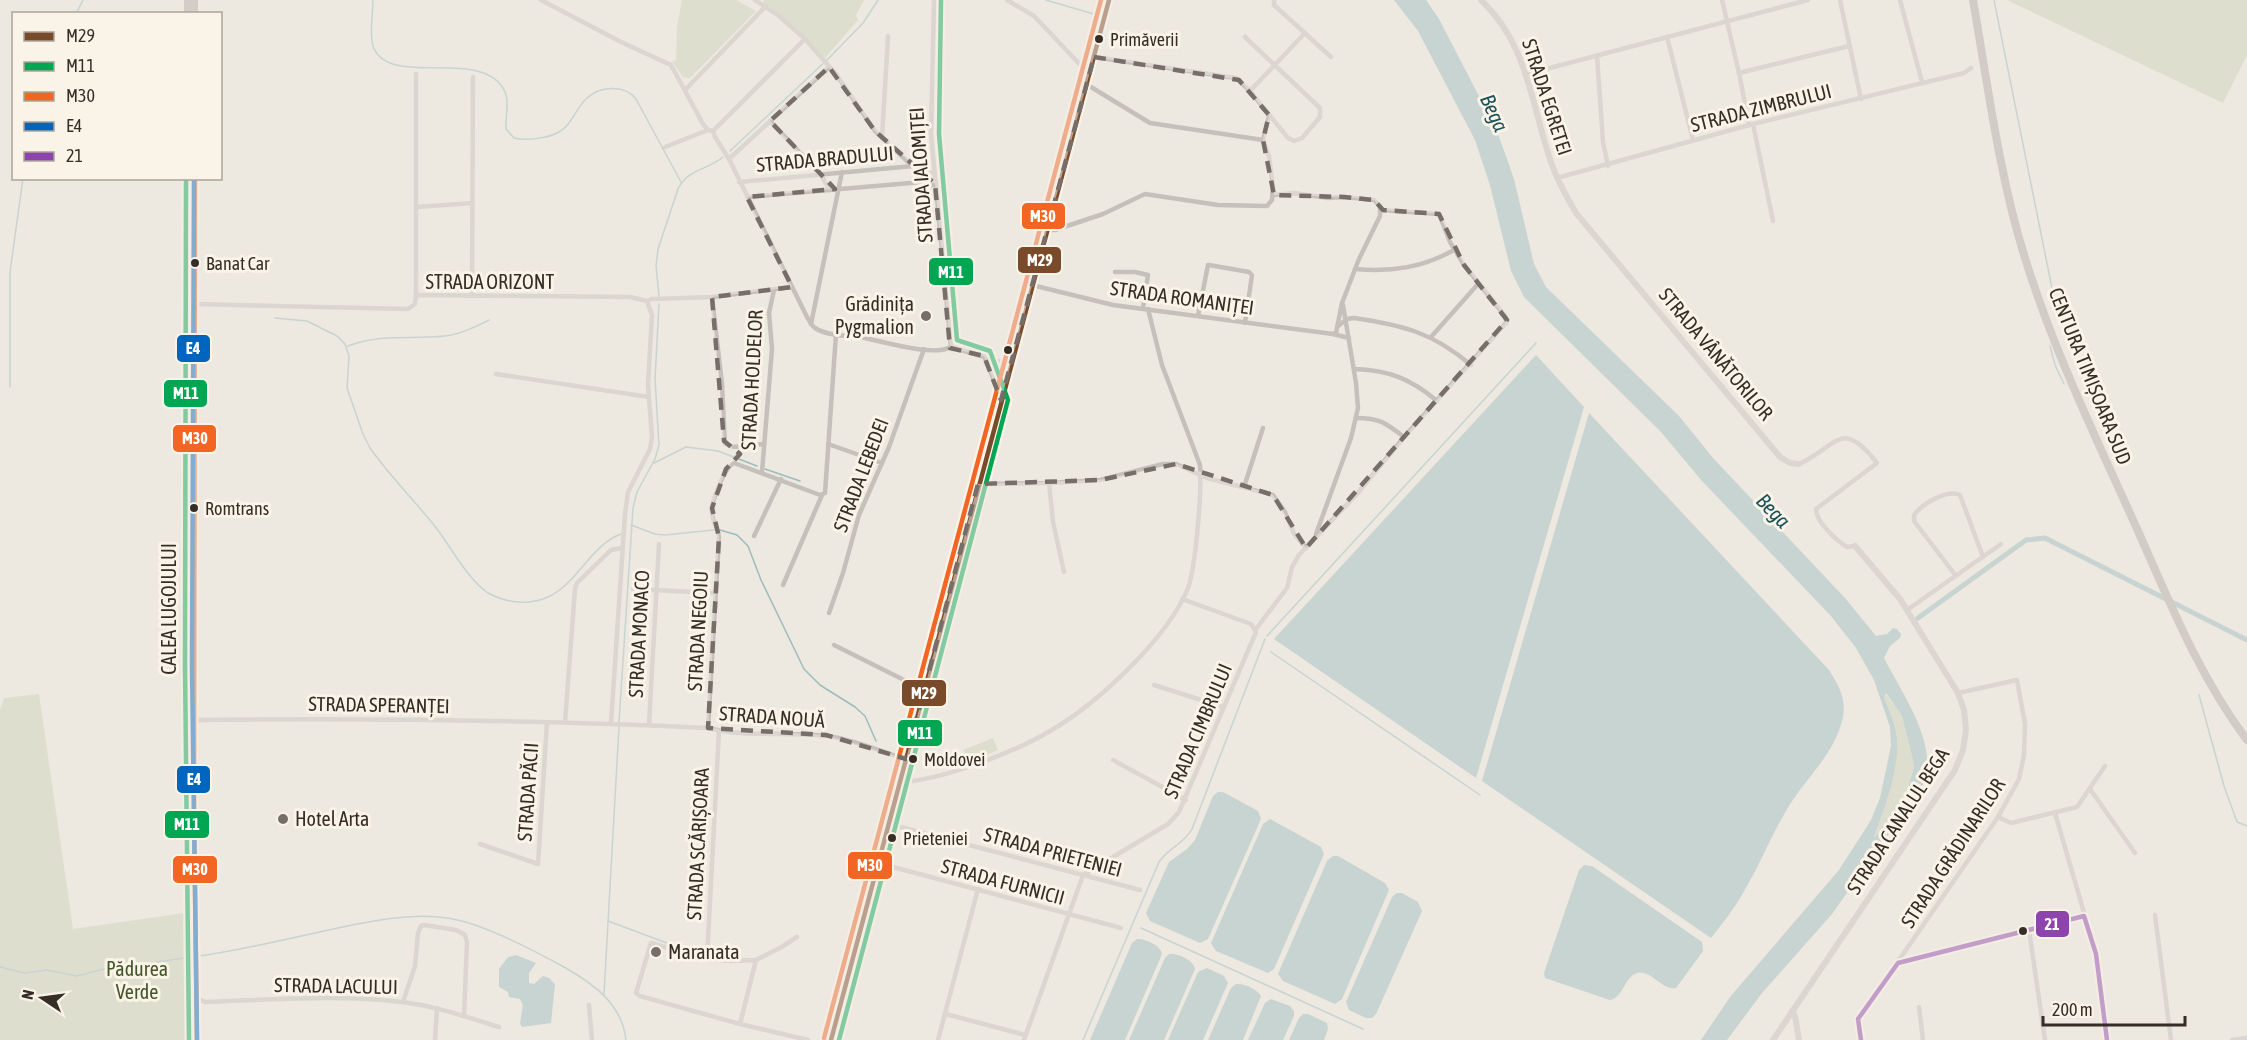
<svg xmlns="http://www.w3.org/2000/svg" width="2247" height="1040" font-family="'Asap Condensed',sans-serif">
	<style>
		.green { fill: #cdd3ba }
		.water { fill: #9cbdbe; fill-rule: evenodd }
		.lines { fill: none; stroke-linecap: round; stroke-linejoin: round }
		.stream { stroke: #9cbdbe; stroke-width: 1.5 }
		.canal { stroke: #9cbdbe; stroke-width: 5 }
		.minor { stroke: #c6c0ba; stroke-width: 4.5 }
		.tertiary { stroke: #c6c0ba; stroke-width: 6 }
		.primary { stroke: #b5aea8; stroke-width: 8 }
		.trunk { stroke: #b0aaa4; stroke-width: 8 }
		.bus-1-casing { stroke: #faf3e7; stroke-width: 9 }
		.bus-2-casing { stroke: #faf3e7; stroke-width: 9 }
		.bus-3-casing { stroke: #faf3e7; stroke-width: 9 }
		.bus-4-casing { stroke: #faf3e7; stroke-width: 9 }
		.bus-5-casing { stroke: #faf3e7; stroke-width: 9 }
		.bus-1 { stroke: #7a4b2a; stroke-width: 4.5 }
		.bus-2 { stroke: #00a651; stroke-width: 4.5 }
		.bus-3 { stroke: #f26522; stroke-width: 4.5 }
		.bus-4 { stroke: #0065bd; stroke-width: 4.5 }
		.bus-5 { stroke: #8e44ad; stroke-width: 4.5 }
		.marked { fill: none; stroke: #776e68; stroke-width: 4.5; stroke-dasharray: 12 8; stroke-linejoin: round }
		.bus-dot { fill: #372d27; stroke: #faf3e7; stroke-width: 2 }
		.poi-dot { fill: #776e68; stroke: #faf3e7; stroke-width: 2 }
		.labels { text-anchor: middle; stroke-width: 6; stroke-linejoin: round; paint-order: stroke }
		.bus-label { font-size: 18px; fill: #372d27; stroke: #faf3e7; text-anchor: start }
		.street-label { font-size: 20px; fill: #372d27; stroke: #faf3e7 }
		.poi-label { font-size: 20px; fill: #372d27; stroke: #faf3e7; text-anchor: start }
		.park-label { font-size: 20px; fill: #43552b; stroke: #faf3e7 }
		.water-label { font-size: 21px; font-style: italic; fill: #1c5159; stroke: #faf3e7 }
		.line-badge { stroke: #faf3e7; stroke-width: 2 }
		.badge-label { font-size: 16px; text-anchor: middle; font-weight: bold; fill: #fff }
	</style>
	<rect width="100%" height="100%" fill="#ede8e0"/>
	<g class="green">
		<path d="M682 0H736L756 11 690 78 683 77 672 62 676 60 677 27Z"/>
		<path d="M764 0H864L856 15 858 20 825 58 779 13 763 2Z"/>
		<path d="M2007 0H2247V55L2223 103Z"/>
		<path d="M1885 693 1902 716 1912 756 1914 767 1907 791 1875 837 1874 836C1884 811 1900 763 1897 737 1895 723 1889 709 1884 697Z"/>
		<path d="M39 694 73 929 191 912 198 953V1040H0V710L4 698Z"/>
		<path d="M993 738 998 750 969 763 963 750Z"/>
	</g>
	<g class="water">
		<path d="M1394 0H1426L1439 19 1497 131 1514 179 1534 264 1546 287 1679 416 1713 458 1845 598 1876 636 1887 634 1893 628 1897 629 1901 634 1900 638 1890 646 1884 658C1901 692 1942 748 1922 787L1832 914 1762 993 1727 1040H1701L1730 997 1839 870 1871 820 1880 798 1891 746 1890 727 1874 680 1856 648 1831 616 1702 481 1661 432 1524 297 1511 271 1490 185 1475 140 1418 31ZM1886 693 1902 716 1912 756 1914 767 1907 791 1875 837 1874 836C1885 809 1900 766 1897 737 1895 723 1889 710 1884 697Z"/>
		<path d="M1536 355 1584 407 1476 778 1274 639Z"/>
		<path d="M1589 413 1829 670C1839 686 1846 698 1843 717 1835 755 1804 779 1786 811 1770 838 1759 867 1743 893 1734 909 1722 924 1711 938L1482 781Z"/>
		<path d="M1218 792H1223L1258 811 1261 819 1208 939 1200 943 1150 921 1146 913 1169 862 1187 849 1195 840 1213 796Z"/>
		<path d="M1270 819 1321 847 1324 854 1274 969 1268 973 1216 951 1211 943 1263 824Z"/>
		<path d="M1333 856H1338L1385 883 1389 890 1342 999 1335 1004 1283 981 1278 974 1327 861Z"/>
		<path d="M1584 865 1592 866 1702 942 1703 951 1676 988C1662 991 1651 969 1637 973 1624 977 1624 997 1610 1000L1545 978 1544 973 1579 870Z"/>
		<path d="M1397 893H1402L1418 902 1422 911 1376 1014 1372 1018H1366L1349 1010 1346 1002 1392 897Z"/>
		<path d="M1137 939C1146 939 1160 945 1162 954L1125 1040H1090L1132 943Z"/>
		<path d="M1169 954C1179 953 1193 960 1195 969L1164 1040H1129L1165 958Z"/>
		<path d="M516 955 536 963 529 973V983L534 984 543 976 549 978 555 984 551 1023 522 1027 520 1023 523 1005 520 999 509 997 508 992 499 987V969L508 957Z"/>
		<path d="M1207 968 1224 976 1228 983 1203 1040H1168L1198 972Z"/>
		<path d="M1236 984C1244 983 1257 989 1261 996L1243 1040H1208L1231 988Z"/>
		<path d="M1271 999 1290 1006 1294 1011V1016L1283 1040H1248L1265 1003Z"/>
		<path d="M1303 1014H1308L1327 1023 1328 1029 1324 1040H1289L1299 1018Z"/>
	</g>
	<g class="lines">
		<g class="stream">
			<path d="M373 0C373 15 369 32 373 46 388 90 484 45 505 92 510 103 505 117 506 129L514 138C526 141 549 138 559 132 572 125 576 108 586 99 599 86 625 84 636 99L681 182"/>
			<path d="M1046 0 1097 15"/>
			<path d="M1994 0 2057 313 2062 325"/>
			<path d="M76 14 83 0"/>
			<path d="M730 151 830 57 863 23 878 0"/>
			<path d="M659 296 656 266 658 249 678 189C687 169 708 170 723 157"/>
			<path d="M275 318 307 321 337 336 345 344 349 356 347 388 363 434 370 448C389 475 413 499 434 525 450 545 467 579 488 593 506 603 531 606 550 596 578 582 591 545 621 534"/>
			<path d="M348 346C384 333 409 340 445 336 461 334 475 327 489 320"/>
			<path d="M2050 346 2055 365 2064 384"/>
			<path d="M10 387V272L23 178"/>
			<path d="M654 463 686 447 718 451 757 466"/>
			<path d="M765 469 800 481"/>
			<path d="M631 525 655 534 665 535 714 530"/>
			<path d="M720 530 737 535 748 546 761 580 804 669 820 685 855 707 865 716 876 741"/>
			<path d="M1267 636 1536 343"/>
			<path d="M1271 652 1480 795"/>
			<path d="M2199 695 2224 786 2237 822 2247 826"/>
			<path d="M619 722 633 508 637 492 655 459 659 445 655 379 659 304"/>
			<path d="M608 921 675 946 705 954"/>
			<path d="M1141 928 1363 1029"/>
			<path d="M711 955 730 958"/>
			<path d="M200 956C248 949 295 937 343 927 377 920 413 913 447 918 479 922 535 951 564 967 594 984 622 1004 626 1040"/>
			<path d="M0 967 25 973 47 970 77 976 104 969 120 971 137 965 184 958"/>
			<path d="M604 994 619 727"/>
			<path d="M1083 1040 1159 862C1168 848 1184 844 1192 829L1265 639"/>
		</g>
		<path class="canal" d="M1918 618 2026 540 2045 538 2247 640"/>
		<g class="minor">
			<path d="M541 0 621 42 671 65 703 124 708 130 713 131 715 137 729 159 807 317C809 320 811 325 815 328 829 337 850 335 865 338 885 342 933 357 951 347L1011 365"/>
			<path d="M755 0 778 15 805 39 836 74 875 131 922 175"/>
			<path d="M934 0 931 134 951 347"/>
			<path d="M1007 0 1034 16 1089 74"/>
			<path d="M1274 0V5L1331 57"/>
			<path d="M1722 0 1739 73 1749 125"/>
			<path d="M1840 0 1861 99"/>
			<path d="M1900 0 1922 82"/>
			<path d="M1667 37 1693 140"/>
			<path d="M1597 56 1603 142 1608 166"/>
			<path d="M1094 57 1236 78 1250 91 1288 138 1294 141 1302 138 1320 117V108L1245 37"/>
			<path d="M1739 73 1849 46"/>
			<path d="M416 74V295"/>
			<path d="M1527 74 1808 0"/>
			<path d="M1086 84 1150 123 1263 140"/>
			<path d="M686 89 766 6"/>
			<path d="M1250 91 1305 33"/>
			<path d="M770 121 820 174 830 190"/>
			<path d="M1753 124 1773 221"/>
			<path d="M713 131 805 39"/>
			<path d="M882 138 888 36"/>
			<path d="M665 147 708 130"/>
			<path d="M729 159 829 67"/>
			<path d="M934 173 926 172 921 178 924 185 928 187 935 184"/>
			<path d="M1557 178 1753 124 1964 73 1971 68"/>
			<path d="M739 182 913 166"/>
			<path d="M747 197 922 182"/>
			<path d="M416 207 473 203"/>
			<path d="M1046 230H1055L1103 214 1145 194 1218 205 1267 206 1272 200 1273 186 1269 156 1263 140 1269 116"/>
			<path d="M1355 269C1391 272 1422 268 1454 250"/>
			<path d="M1115 272H1135L1148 275 1143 308"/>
			<path d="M1032 285 1113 305 1333 334 1336 333 1342 303 1359 259 1380 216V206L1374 200 1344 197 1328 198 1294 193 1273 195"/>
			<path d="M472 296 473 77"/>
			<path d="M712 297 722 384 725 444 733 447 764 444"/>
			<path d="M194 304 408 309 415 304 416 295 630 297 647 301 652 299 712 297 792 287"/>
			<path d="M1198 316 1208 265H1209L1249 272 1252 275 1245 323"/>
			<path d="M811 324 842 172"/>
			<path d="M1338 326 1347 319 1354 318C1402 325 1432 332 1471 365"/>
			<path d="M1333 334 1349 338"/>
			<path d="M1431 337 1478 284"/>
			<path d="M984 356 1001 398"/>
			<path d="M1354 369C1389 370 1411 379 1437 401"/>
			<path d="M496 374 649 397"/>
			<path d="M1356 418C1380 418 1386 423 1404 437"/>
			<path d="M828 444 882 463"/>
			<path d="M1799 464C1838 446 1841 417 1877 463L1816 509C1816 522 1836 540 1847 547L1855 546"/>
			<path d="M762 472 772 349 769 313 774 290"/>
			<path d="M1049 483 1053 522 1064 572"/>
			<path d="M978 484 1049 483 1100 480 1163 464H1176L1207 478 1273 495 1285 512 1294 534 1306 548"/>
			<path d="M1244 487 1263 428"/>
			<path d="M1316 534 1351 438 1358 408 1356 383 1343 305"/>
			<path d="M754 536 781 479"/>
			<path d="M1956 576 1914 521V515C1922 504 1947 489 1960 495L1983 557"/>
			<path d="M783 585 822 495"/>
			<path d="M633 589 715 593"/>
			<path d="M1907 610 2001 544"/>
			<path d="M829 613 843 573 859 515 889 447 924 349"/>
			<path d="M1256 629 1287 588 1292 567 1299 555 1357 494 1404 437 1506 323V317L1464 265 1450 242 1439 214 1381 210"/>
			<path d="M834 645 924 690"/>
			<path d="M1154 685 1223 707"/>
			<path d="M192 720C364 718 536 720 708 728 746 738 787 731 827 736 854 739 880 752 906 759"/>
			<path d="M565 722 575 589 577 583 611 550 622 548"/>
			<path d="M611 723 625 514 628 492 650 449 652 437 648 385 652 315 647 301"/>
			<path d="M649 725 659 544"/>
			<path d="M708 728 719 537C718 529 713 522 712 514 710 503 725 467 734 463L820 495 825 493 836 334"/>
			<path d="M1113 760 1186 800"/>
			<path d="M900 782C940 781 1015 752 1050 731 1097 704 1168 638 1188 588 1196 566 1202 488 1200 465L1162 365 1148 309"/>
			<path d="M2090 789 2135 853"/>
			<path d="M2055 813 2096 954 2107 1040"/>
			<path d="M1998 817 2011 823 2077 807 2105 766"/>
			<path d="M889 824 1140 890"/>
			<path d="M480 844 538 864 547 722"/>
			<path d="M878 863 1121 928"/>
			<path d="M2155 915 2171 1040"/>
			<path d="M2029 930 2045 1040"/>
			<path d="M797 937 780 948 756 960 731 961 707 959 651 943 636 993 640 996 740 1024 808 1040"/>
			<path d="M707 959 719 731"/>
			<path d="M1898 963 2084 916"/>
			<path d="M197 998 205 1002C270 1000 337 994 402 1002 435 1006 467 1017 499 1027"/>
			<path d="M403 1002 415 966 418 933 421 926 424 925 456 930 465 935 467 942 464 1016"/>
			<path d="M589 1005 592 1040"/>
			<path d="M1919 1007 1923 1040"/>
			<path d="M946 1014 1025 1035"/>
			<path d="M740 1024 756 960"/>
			<path d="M435 1040 437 1008"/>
			<path d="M938 1040 978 889"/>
			<path d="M1024 1040 1083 875 1168 824 1179 812 1256 632 1251 624 1182 599"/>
			<path d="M1861 1040 1858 1019 1861 1015 1998 817 2019 779 2024 755 2025 724 2017 680 1958 693"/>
			<path d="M2232 1040 2247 1038"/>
		</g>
		<g class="tertiary">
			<path d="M1481 0C1527 43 1531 102 1550 159 1556 178 1566 196 1576 213L1780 457 1790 463 1799 464"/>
			<path d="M1792 1011 1795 1016 1799 1040"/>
			<path d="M831 1040 978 484 1109 0"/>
			<path d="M1773 1040 1955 770 1963 750 1966 730 1964 710 1958 693 1900 599 1855 546"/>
		</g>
		<g class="primary">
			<path d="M188 0V14"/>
			<path d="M194 0V14"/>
			<path d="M188 178 186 811 190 1040"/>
			<path d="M194 178 192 666 197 1040"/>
		</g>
		<path class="trunk" d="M1973 0C1988 86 1999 175 2025 258 2054 352 2098 442 2138 531 2170 603 2199 676 2247 740"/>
		<defs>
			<path id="bus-1" d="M831 1040 1109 0"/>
			<g id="bus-2">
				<path d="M186 178 185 666 189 1040"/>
				<path d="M839 1040 1008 400 990 351 957 340 939 134 941 0"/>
			</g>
			<g id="bus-3">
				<path d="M195 178 194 811 197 1040"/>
				<path d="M824 1038 1101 0"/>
			</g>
			<path id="bus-4" d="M194 178 192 666 197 1040"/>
			<path id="bus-5" d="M1861 1040 1858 1019 1898 963 2084 916 2096 954 2107 1040"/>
		</defs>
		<use href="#bus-1" class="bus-1-casing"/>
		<use href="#bus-2" class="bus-2-casing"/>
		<use href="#bus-3" class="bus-3-casing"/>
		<use href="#bus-4" class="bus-4-casing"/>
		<use href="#bus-5" class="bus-5-casing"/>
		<use href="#bus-1" class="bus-1"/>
		<use href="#bus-2" class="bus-2"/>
		<use href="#bus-3" class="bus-3"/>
		<use href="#bus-4" class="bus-4"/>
		<use href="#bus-5" class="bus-5"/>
	</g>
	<path d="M0 0H2247V1040H0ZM1094 57 1239 80 1269 115 1263 140 1274 195 1344 197 1374 200 1383 210 1439 214 1464 265 1507 320 1306 548 1273 495 1176 464 1100 480 978 484 906 759 826 735 708 728 719 537 712 508 726 469 740 454 724 441 712 297 792 287 747 197 835 189 770 121 829 67 875 131 935 184 950 348 984 356 1001 400Z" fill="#ede8e0" fill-opacity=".55" fill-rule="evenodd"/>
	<path class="marked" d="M1094 57 1239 80 1269 115 1263 140 1274 195 1344 197 1374 200 1383 210 1439 214 1464 265 1507 320 1306 548 1273 495 1176 464 1100 480 978 484 906 759 826 735 708 728 719 537 712 508 726 469 740 454 724 441 712 297 792 287 747 197 835 189 770 121 829 67 875 131 935 184 950 348 984 356 1001 400Z"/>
	<g class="bus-dot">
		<circle cx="1099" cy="39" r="5"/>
		<circle cx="195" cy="263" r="5"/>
		<circle cx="1008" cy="350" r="5"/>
		<circle cx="194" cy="508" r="5"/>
		<circle cx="913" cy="759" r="5"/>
		<circle cx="892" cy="838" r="5"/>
		<circle cx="2023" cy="931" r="5"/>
	</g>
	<g class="poi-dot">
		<circle cx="926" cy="316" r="6"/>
		<circle cx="283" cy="819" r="6"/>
		<circle cx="656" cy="952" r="6"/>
	</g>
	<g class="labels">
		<g class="bus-label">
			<text x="1110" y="46">Primăverii</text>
			<text x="206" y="270">Banat Car</text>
			<text x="205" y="515">Romtrans</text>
			<text x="924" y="766">Moldovei</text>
			<text x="903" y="845">Prieteniei</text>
		</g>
		<g class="street-label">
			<text transform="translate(1547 97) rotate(72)" y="7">STRADA EGRETEI</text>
			<text transform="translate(1761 108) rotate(-14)" y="7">STRADA ZIMBRULUI</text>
			<text transform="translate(825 159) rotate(-5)" y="7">STRADA BRADULUI</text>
			<text transform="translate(921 175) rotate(-94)" y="7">STRADA IALOMIȚEI</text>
			<text x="490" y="289">STRADA ORIZONT</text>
			<text transform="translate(1182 298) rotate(8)" y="7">STRADA ROMANIȚEI</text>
			<text transform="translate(1716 354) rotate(50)" y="7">STRADA VÂNĂTORILOR</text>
			<text transform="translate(2090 376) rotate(68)" y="7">CENTURA TIMIȘOARA SUD</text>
			<text transform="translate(752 380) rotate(-87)" y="7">STRADA HOLDELOR</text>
			<text transform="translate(861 475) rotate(-69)" y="7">STRADA LEBEDEI</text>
			<text transform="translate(169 609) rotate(-90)" y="7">CALEA LUGOJULUI</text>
			<text transform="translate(698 631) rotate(-87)" y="7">STRADA NEGOIU</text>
			<text transform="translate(639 634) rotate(-87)" y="7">STRADA MONACO</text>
			<text transform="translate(379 705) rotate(1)" y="7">STRADA SPERANȚEI</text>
			<text transform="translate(772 717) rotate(4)" y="7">STRADA NOUĂ</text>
			<text transform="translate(1198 731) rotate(-67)" y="7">STRADA CIMBRULUI</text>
			<text transform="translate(528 792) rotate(-86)" y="7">STRADA PĂCII</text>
			<text transform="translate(1898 821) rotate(-57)" y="7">STRADA CANALUL BEGA</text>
			<text transform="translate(698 844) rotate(-87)" y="7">STRADA SCĂRIȘOARA</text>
			<text transform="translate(1053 852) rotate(15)" y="7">STRADA PRIETENIEI</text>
			<text transform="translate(1953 853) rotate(-57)" y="7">STRADA GRĂDINARILOR</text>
			<text transform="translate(1003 882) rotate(15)" y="7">STRADA FURNICII</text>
			<text transform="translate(336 986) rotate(1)" y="7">STRADA LACULUI</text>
		</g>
		<g class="poi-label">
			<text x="914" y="311" text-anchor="end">Grădinița<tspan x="914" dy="23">Pygmalion</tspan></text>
			<text x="295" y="826">Hotel Arta</text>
			<text x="668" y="959">Maranata</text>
		</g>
		<g class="park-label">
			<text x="137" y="976">Pădurea<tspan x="137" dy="23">Verde</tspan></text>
		</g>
		<g class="water-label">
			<text transform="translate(1494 113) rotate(65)" y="7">Bega</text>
			<text transform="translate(1773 511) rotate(46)" y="7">Bega</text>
		</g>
	</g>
	<g class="line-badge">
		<rect x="1021" y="202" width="45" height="28" rx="6" fill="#f26522"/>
		<rect x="1017" y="246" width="45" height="28" rx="6" fill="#7a4b2a"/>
		<rect x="928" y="257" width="46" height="29" rx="6" fill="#00a651"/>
		<rect x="176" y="334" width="35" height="29" rx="6" fill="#0065bd"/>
		<rect x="163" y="379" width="45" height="29" rx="6" fill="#00a651"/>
		<rect x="172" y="424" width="45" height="29" rx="6" fill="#f26522"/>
		<rect x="901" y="679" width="46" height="28" rx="6" fill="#7a4b2a"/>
		<rect x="897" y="719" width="46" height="28" rx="6" fill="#00a651"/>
		<rect x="176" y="765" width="35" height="29" rx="6" fill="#0065bd"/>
		<rect x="164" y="810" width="46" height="29" rx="6" fill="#00a651"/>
		<rect x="847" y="851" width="46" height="29" rx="6" fill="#f26522"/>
		<rect x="172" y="855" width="46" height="29" rx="6" fill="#f26522"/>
		<rect x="2035" y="910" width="35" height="28" rx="6" fill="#8e44ad"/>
	</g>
	<g class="badge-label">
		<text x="1043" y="222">M30</text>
		<text x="1040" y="266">M29</text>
		<text x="951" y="278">M11</text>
		<text x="193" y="354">E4</text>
		<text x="186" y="399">M11</text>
		<text x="195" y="444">M30</text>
		<text x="924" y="699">M29</text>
		<text x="920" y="739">M11</text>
		<text x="194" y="785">E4</text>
		<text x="187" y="830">M11</text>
		<text x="870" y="871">M30</text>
		<text x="195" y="875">M30</text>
		<text x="2052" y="930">21</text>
	</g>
	<rect x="12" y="12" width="210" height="168" fill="#faf3e7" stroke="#aca49a" stroke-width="1.5"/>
	<rect x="24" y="32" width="30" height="9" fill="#7a4b2a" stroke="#aca49a" stroke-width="1.5"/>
	<text x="66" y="42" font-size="18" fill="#372d27">M29</text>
	<rect x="24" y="62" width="30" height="9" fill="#00a651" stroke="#aca49a" stroke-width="1.5"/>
	<text x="66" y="72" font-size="18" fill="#372d27">M11</text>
	<rect x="24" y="92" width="30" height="9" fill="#f26522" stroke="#aca49a" stroke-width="1.5"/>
	<text x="66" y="102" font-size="18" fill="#372d27">M30</text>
	<rect x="24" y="122" width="30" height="9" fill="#0065bd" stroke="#aca49a" stroke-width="1.5"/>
	<text x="66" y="132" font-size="18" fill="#372d27">E4</text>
	<rect x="24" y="152" width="30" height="9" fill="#8e44ad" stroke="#aca49a" stroke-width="1.5"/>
	<text x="66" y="162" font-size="18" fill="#372d27">21</text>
	<g transform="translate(42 998) rotate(283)" stroke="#faf3e7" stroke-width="4.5" paint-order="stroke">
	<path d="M0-4.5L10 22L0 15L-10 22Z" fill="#372d27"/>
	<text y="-9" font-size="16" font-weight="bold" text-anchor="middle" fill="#372d27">N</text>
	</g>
	<path d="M2043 1016v9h142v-9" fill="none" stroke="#372d27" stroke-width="3"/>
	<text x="2052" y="1016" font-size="18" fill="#372d27" stroke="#faf3e7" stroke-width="4.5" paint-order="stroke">200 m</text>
</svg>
